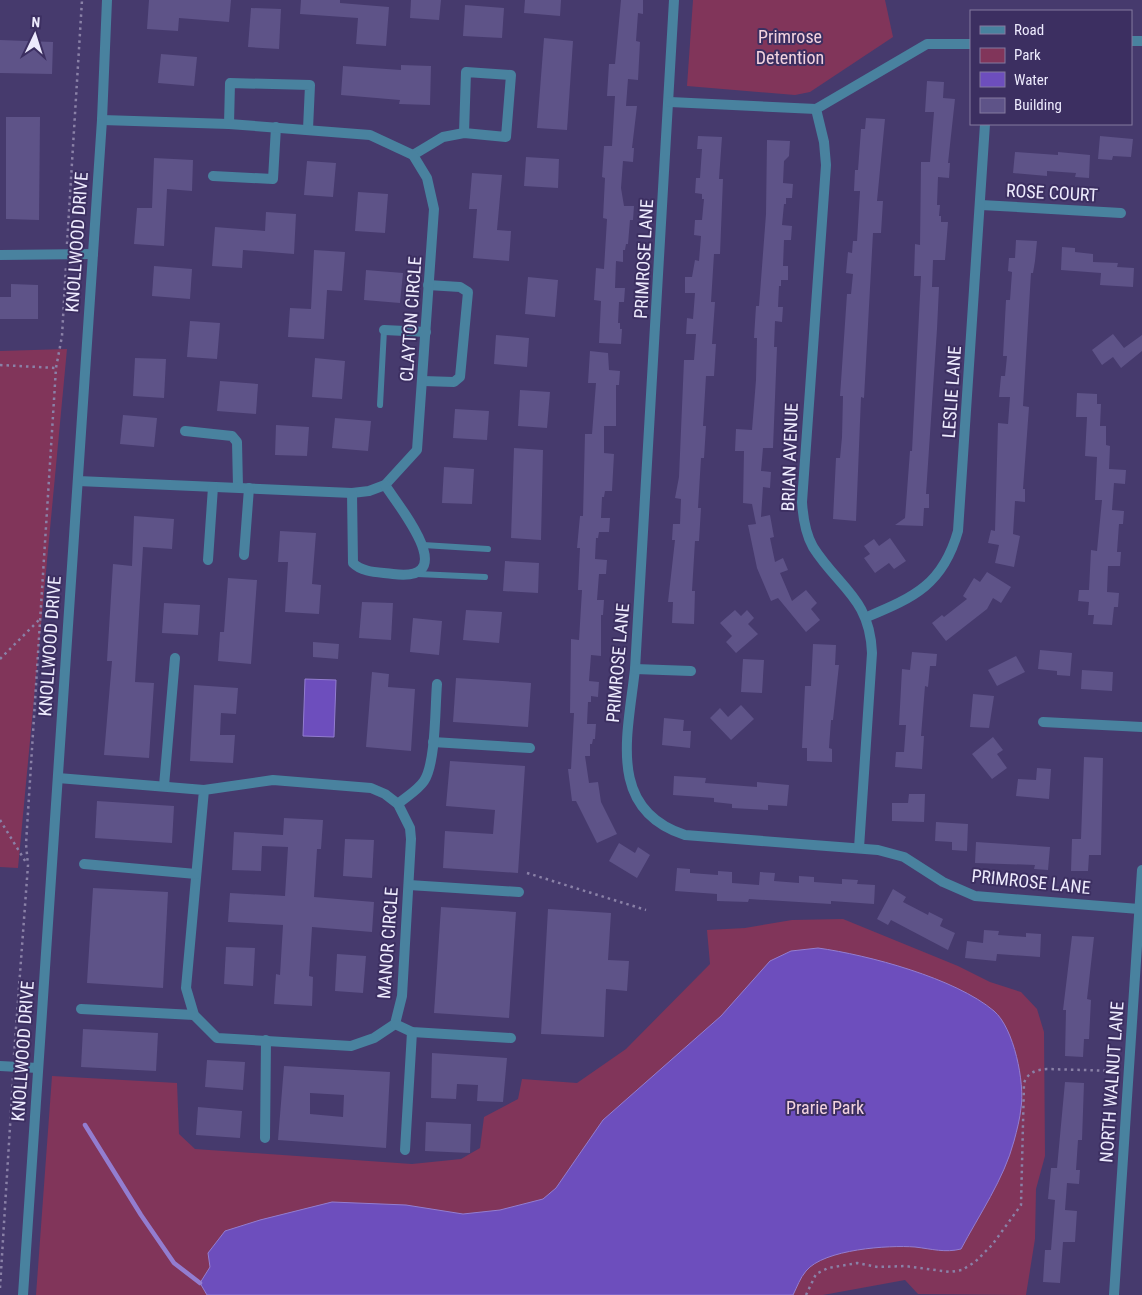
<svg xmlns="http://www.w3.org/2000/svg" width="1142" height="1295" font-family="'Roboto Condensed',sans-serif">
<rect width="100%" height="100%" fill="#463a6d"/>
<g fill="#81355a">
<path d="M693,0h192l8,37 -83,55 -15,3 -108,-9z"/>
<path d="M67,349l-49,519 -18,-1v-516z"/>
<path d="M843,919l115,47 32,16 31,10 16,17 7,23 1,124 -9,33 -1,50 -9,56 -108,-1 -13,-14 -82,15h-787l16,-219 125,7 2,51 16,15 217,15 49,-5 19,-11 4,-31 34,-18 4,-20 55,4 49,-34 84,-85 -3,-34 38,-2 47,-8z"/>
</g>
<g fill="#6d4ebd" stroke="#937dd0">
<path d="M305,679l31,1 -2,57 -31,-1z"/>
<path d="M818,948c50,7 137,30 176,63 20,17 31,72 27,97 -1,10 -4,22 -7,33 -10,38 -35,74 -53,108 -16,4 -29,0 -46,-2 -26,-2 -91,2 -109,24 -6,7 -9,16 -13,24h-586l-7,-12 10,-16 -2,-14 17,-22 35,-11 72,-18 74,3 57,9 37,-4 43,-11 13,-11 47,-68 118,-104 49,-55 21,-10z"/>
</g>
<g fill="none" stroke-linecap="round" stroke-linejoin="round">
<path stroke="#937dd0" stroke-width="4.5" d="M85,1125l56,90 33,48 26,20"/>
</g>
<g fill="#5e5388" fill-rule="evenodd">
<path d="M149,0h82l-2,22 -50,-4 -1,13 -31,-2z"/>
<path d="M301,0h39v3l49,4 -3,39 -30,-2 2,-26 -58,-4z"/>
<path d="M411,0h30l-2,20 -29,-2z"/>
<path d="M525,0h36l-1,16 -36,-3z"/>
<path d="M621,0h22v14l-5,-1 -2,28 4,1 -2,38 -10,-1 -2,27h11l-5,42h2l-1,14 -10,-1 -2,27 3,18h10l-1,14h-3l-2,24h-2l-1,6h-2v12l-7,-1 -1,27h10l-1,14h-5l-1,21h2v6h2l-1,15 -22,-1 2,-42 -7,-1 2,-32 8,1 3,-50 -4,-1 2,-40 -3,-1 2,-31h8l3,-50h-8l2,-32h6z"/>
<path d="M465,5l39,3 -2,30 -39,-2z"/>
<path d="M251,8l30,1 -2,40 -31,-2z"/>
<path d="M544,38l29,3 -6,89 -30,-2z"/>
<path d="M0,40l53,2 -1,32 -52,-1z"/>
<path d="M161,54l36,3 -3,29 -36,-3z"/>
<path d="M401,65l30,1 -1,39 -31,-1 1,-4 -59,-5 2,-29 58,4z"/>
<path d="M927,81l17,1 -1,16 12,1 -7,64h2l-1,15 -11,-1 -1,28h3l-1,11h2v6h7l-3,38h-12l-1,27h7l-2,42 -11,165h3v14h-5l-1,18 -28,-1 10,-7 5,-67h2l9,-175h-7l1,-32 5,1 1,-83h9l4,-50h-9z"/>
<path d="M6,117h34l-1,103 -33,-1z"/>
<path d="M866,118l19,1 -8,82h6l-2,32h-8l-9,165 -3,-1 -5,124 -23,-2 3,-61h4l2,-21 1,-41h-3l7,-102h4l2,-20 -7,-1 2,-21 4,1 1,-12h4l3,-50h-6l1,-21h3l3,-41h4z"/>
<path d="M698,136l24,1 -3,42h4l-3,75h-6l-3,48h4l-3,42h4l-2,32h-8l-3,50h3l-2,32h-3l-3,50h3l-2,33h-4l-3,50h3l-1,33 -22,-1 1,-21h-5l7,-62h-3l1,-16h7l1,-25 -6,-1 4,-21 5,-117h10l2,-26h-10l1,-16 6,1 2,-26h-10v-16h7l3,-17 4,1 2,-25 -7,-1 1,-15h7l2,-21h-2v-5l-7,-1 1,-15h4l2,-29h-5z"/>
<path d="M1100,136l33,3 -2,18 -18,-1 -1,4 -14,-1z"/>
<path d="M767,140l23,1 -1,15 -5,5 -1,22 10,1 -1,14h-6v6h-2l-2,21 10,1 -1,14h-7l-1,26h5v14h-7v6h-2l-1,21h5l-1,15 -7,-1 -1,26h3l-4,101h-10l-2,23 10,1 -1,16 -7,-1 -2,30 9,-2 4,22 -4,1 5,24 8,-4 5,12 -8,3 12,28 14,-11 11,13 -6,6 9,11 -14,12 -28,-34 -7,3 -14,-33 -9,-43 8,-1 -4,-20 -9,-1 1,-52h-9l1,-22 16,1 4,-50 1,-42h-3l2,-32h3l7,-92z"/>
<path d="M1015,152l43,3v-3l32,3 -1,23 -14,-1 1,-4 -29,-2v5l-34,-3z"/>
<path d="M526,157l33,2 -1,29 -34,-2z"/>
<path d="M154,158l39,2 -1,31 -25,-2 -3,57 -30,-2 3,-36h15z"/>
<path d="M307,161l29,2 -3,34 -29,-2z"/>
<path d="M472,173l30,2 -5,55 14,1 -2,30 -36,-3 4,-49h-8z"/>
<path d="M358,192l30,2 -3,39 -30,-2z"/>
<path d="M266,212l30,2 -2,40 -51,-4 -1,18 -30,-2 3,-39 50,4z"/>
<path d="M1016,240l21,1 -2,20 -2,12h-2l-8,133 6,1 -6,82h2v13l-10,-1 -2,33 7,2 -6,31 -19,-4 4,-18 -11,-2 3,-13 4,1 3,-108 10,1 2,-27h-11l2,-21h4l2,-20h-4l3,-56h4l2,-28 -4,-1 1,-13h6z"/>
<path d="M1062,247l13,1v4l18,2v8l25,1 -1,4 17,1 -1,19 -33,-2 1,-12 -40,-3z"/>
<path d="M314,250l31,2 -3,39 -15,-1 -3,49 -36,-2 2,-29 21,1z"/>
<path d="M154,266l38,3 -2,30 -38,-3z"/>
<path d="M366,270l37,3 -3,30 -36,-3z"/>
<path d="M528,277l30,3 -3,37 -30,-3z"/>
<path d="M11,284l27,1v34h-38v-22h11z"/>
<path d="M190,321l30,2 -3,36 -30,-2z"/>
<path d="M1113,334l11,14 18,-13v16l-21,17 -8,-11 -11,8 -10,-15z"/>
<path d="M496,335l33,3 -2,29 -33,-3z"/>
<path d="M590,351l18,2 1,17 11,1 -1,14h-3v41h-12v27l10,1 -2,37h-7l-1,6h-2l-1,21h9l-1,14h-10l-1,6h-2l-1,21 12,1 -1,14h-7l-2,26h7l-1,15h-2v41l-10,-1 -2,26 10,1 -1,15 -7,-1v6h-3l-1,22h9l-1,15h-2l-1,5h-2v12h-5l4,27 9,-1 3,20 16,32 -20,9 -21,-42h-4l-4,-32h3l3,-56h-4l1,-74 8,1 3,-50h-4l2,-42h-3l3,-32h3l2,-82h7l4,-51h-8z"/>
<path d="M135,358l31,1 -2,39 -31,-2z"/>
<path d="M315,358l30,3 -3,38 -30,-2z"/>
<path d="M220,381l38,3 -2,30 -39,-3z"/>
<path d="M520,390l30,2 -3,36 -29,-2z"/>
<path d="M1077,393l20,1v10h4l-1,22h6v19l4,1 -1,23 17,1 -1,14 -11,-1 -2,27 12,1 -1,13h-4l-2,28h4l-1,14h-12l-1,26 12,1 -1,14h-4l-2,18 -19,-1 1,-9h-6l1,-13 -11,-1 1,-11h10l2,-40 6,1 5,-51h-7l2,-43 -12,-1 2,-39h-11z"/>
<path d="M455,409l34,2 -2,29 -34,-2z"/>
<path d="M123,415l34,3 -3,29 -34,-3z"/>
<path d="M335,418l36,3 -3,30 -36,-3z"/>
<path d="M276,425l33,2 -2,29 -32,-1z"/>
<path d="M514,448l29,2 -2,90 -30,-2z"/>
<path d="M444,467l30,2 -2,35 -30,-1z"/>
<path d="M134,516l40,3 -2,30 -29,-2 -8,135 19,1 -5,75 -45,-3 8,-94h-5l6,-97 19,2z"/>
<path d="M280,531l36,2 -4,51 9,1 -2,29 -34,-2 3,-50h-10z"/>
<path d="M890,538l16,23 -12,8 -5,-6 -14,10 -11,-15 6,-4 -6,-8 10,-7 5,7z"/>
<path d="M505,561l34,2 -1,30 -35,-2z"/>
<path d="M987,572l24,15 -10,16 -8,-5 -6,11 -41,32 -14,-18 10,-8 2,2 23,-18 -4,-3 11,-18 6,4z"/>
<path d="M228,578l29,2 -6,84 -33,-3 2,-29h4z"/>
<path d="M362,602l31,1 -2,37 -32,-2z"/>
<path d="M164,603l36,2 -2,30 -36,-2z"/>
<path d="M466,610l36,2 -3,31 -36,-3z"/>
<path d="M735,610l6,6 6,-6 7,8 -6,6 10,10 -22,19 -10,-11 6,-6 -12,-13z"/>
<path d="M413,618l29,3 -3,34 -29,-3z"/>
<path d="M313,642l26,2 -1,15 -25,-2z"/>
<path d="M813,644l23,1 -1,20h4l-6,55h-2l-2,28 3,1v13l-25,-1v-13h-5l3,-62h6z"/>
<path d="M1040,650l32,3 -2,23 -13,-1v-4l-19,-2z"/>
<path d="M912,652l25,2 -1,12h-6l-2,21 -3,-1 -4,50h3l-2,33 -27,-2 1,-15h8l2,-27h-7l3,-56 8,1z"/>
<path d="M1016,656l9,16 -28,14 -9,-16z"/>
<path d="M743,659l21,1 -2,33 -21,-1z"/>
<path d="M1082,670l31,2 -1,19 -31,-2z"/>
<path d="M372,672l17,2 -1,13 27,2 -4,62 -45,-4z"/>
<path d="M456,678l75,5 -3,44 -75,-5z"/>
<path d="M194,685l44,3 -2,26 -15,-1 -1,22h15l-2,28 -43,-2z"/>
<path d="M973,694l21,2 -5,32 -19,-1z"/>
<path d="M741,705l13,14 -23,21 -21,-22 10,-10 8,9z"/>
<path d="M664,718l20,2 -1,11h8l-1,17 -28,-3z"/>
<path d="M993,737l10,13 -6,4 10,14 -15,11 -20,-25z"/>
<path d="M1084,757l19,1 -2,97h-12l-1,16h-17l1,-32h9z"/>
<path d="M450,761l75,5 -7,107 -75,-5 2,-37 48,3 2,-24 -49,-4z"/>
<path d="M1037,768l14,1 -2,30 -33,-3 2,-17 18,1z"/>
<path d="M674,776l32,2 -1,5 52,4v-5l32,3 -2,21 -19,-1v5l-36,-2v-4l-18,-2v-4l-41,-3z"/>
<path d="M909,794h16l-1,28 -32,-1v-18h16z"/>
<path d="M97,801l77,5 -2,37 -77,-5z"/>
<path d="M284,818l39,2 -2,29h-4l-3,48 60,5 -2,30 -60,-5 -3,49 4,1 -1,29 -38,-2 2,-30 4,1 3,-50 -55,-3 2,-29 55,3 3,-49 -26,-1 -1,25 -29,-1 2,-38 49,3z"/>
<path d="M936,822l32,2 -1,27 -15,-1v-8l-17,-1z"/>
<path d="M345,839l29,1 -2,38 -29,-2z"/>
<path d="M976,842l74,5 -2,23 -14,-1 1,-4 -60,-2z"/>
<path d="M619,843l16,10 3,-6 12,8 -13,23 -28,-17z"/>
<path d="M677,868l13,1v4l28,2v-4l14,1v11l27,2 1,-13 15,1 -1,8 25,2v-7l15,1v5l28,2v-5l16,1 -1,4 18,1 -1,19 -43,-3v3l-82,-5 -1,3 -31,-1v-7l-42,-3z"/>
<path d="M93,888l75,4 -5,96 -76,-5z"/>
<path d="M893,889l13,8 -3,5 25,13 1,-3 14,7 -3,7 15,7 -7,17 -57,-30 -3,5 -11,-6z"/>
<path d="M441,907l75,5 -7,106 -75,-5z"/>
<path d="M548,909l63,4 -3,47 21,1 -2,30 -21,-2 -2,48 -63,-3z"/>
<path d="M984,930l15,1 -1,4 28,2v-4l15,1 -1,23 -43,-3 -1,7 -31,-3 2,-17 16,2z"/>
<path d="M1072,936l22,1 -7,62 4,1 -2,39h-5l-1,18 -18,-1 1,-46h-3z"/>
<path d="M226,947l29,1 -2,38 -29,-2z"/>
<path d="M337,954l29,2 -3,37 -28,-2z"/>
<path d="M83,1029l75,4 -2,38 -75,-4z"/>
<path d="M432,1053l75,5 -4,44 -26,-1 1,-16 -21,-1 -1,15 -25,-1z"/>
<path d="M207,1060l38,2 -2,28 -38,-3z"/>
<path d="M284,1066l106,6 -4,76 -108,-8zM310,1093l34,2 -1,22 -33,-3z"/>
<path d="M1065,1082l19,1 -2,57h-4l-2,30h4l-1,14 -12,-1 -2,27 12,1 -2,31h-12l-3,41 -17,-1 2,-32h6l4,-50 -7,-1 3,-31h6z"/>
<path d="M198,1107l44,4 -2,27 -44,-3z"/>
<path d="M426,1122l45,2 -1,29 -45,-2z"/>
</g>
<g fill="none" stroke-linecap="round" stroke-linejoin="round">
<g stroke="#8a81a7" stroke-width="2.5" stroke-dasharray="2.5 4" stroke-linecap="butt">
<path d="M67,244l15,-244"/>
<path d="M0,365l56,3"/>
<path d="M0,659l39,-39"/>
<path d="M0,820l27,44"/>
<path d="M527,873l119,37"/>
<path d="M14,1055l14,-190 -2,-21 30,-476 6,-32 4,-71"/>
<path d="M0,1288l13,-210"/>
<path d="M806,1295l10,-21 12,-6 18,-3 11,-2 21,4 27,-1 45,6 12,-2 13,-8 17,-17 29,-40 3,-122c4,-11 12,-13 23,-14l71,2"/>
</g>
<g stroke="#49829f" stroke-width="6">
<path d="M380,405l4,-75"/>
<path d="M423,545l65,4"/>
<path d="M417,574l68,3"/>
</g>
<g stroke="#49829f" stroke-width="10">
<path d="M674,0l-39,669c-7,65 -29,140 50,166l193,15 26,7 39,25 32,14 164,13"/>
<path d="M1131,41h11"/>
<path d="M670,102l146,7 111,-65h44"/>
<path d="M816,109l8,33 2,23 -24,337c1,16 3,31 11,45 26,41 57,51 59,106l-13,195"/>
<path d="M229,124l1,-41 80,2 -2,44"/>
<path d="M413,155l30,-18 21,-4 42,4 5,-62 -45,-3 -2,61"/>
<path d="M213,176l60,3 3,-52"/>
<path d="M981,205l140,8"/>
<path d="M0,255l93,-1"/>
<path d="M384,330l42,2"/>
<path d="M423,381l31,1 6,-5 8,-85 -8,-5 -32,-2"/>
<path d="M185,431l47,5 5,6 1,45"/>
<path d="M78,481l274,12 17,-2 16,-6 32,-35 17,-241 -7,-31 -14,-23 -43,-20 -141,-11 -127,-4"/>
<path d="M352,493l1,70c10,10 26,9 40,11 69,9 7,-66 -8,-89"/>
<path d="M244,555l5,-67"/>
<path d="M208,560l5,-73"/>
<path d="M867,617c48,-20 76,-33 91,-86l27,-407"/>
<path d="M635,669l56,2"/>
<path d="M1043,722l99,5"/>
<path d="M433,742l97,6"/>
<path d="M58,778l146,12 69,-10 98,8 14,6 13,10 12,24 1,11 -9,157 -7,28 -21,14 -23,8 -134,-8 -23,-23 -8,-27 18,-198"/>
<path d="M164,786l11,-128"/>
<path d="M398,804c8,-7 20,-14 26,-23 12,-18 11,-74 13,-97"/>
<path d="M84,864l112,10"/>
<path d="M409,885l110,7"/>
<path d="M81,1009l113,6"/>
<path d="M395,1024l17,8 99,6"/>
<path d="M0,1066l38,2"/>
<path d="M265,1138l1,-98"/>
<path d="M405,1150l7,-118"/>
</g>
<g stroke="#49829f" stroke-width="10">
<path d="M23,1295l79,-1175 5,-120"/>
<path d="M1114,1295l28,-425"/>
</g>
</g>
<g text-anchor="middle" stroke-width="4" stroke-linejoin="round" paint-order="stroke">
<g font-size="18" fill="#f3d3df" stroke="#3c2f61">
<text x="790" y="43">Primrose<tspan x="790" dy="21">Detention</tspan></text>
<text x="825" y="1114">Prarie Park</text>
</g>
<g font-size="18" fill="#edeafd" stroke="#3c2f61">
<text transform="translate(1052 193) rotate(3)" y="6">ROSE COURT</text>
<text transform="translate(77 242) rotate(-86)" y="6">KNOLLWOOD DRIVE</text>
<text transform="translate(644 259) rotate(-87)" y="6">PRIMROSE LANE</text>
<text transform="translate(411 319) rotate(-86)" y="6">CLAYTON CIRCLE</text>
<text transform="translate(952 392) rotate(-86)" y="6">LESLIE LANE</text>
<text transform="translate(790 457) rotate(-88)" y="6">BRIAN AVENUE</text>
<text transform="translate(50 646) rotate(-86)" y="6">KNOLLWOOD DRIVE</text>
<text transform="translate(618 663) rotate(-85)" y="6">PRIMROSE LANE</text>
<text transform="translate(1031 882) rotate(6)" y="6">PRIMROSE LANE</text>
<text transform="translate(388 943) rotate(-86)" y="6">MANOR CIRCLE</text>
<text transform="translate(23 1051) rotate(-86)" y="6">KNOLLWOOD DRIVE</text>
<text transform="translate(1112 1082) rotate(-86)" y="6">NORTH WALNUT LANE</text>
</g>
</g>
<rect x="970" y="10" width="162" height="115" fill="#3c2f61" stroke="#837a9f"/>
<rect x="980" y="26" width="25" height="8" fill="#49829f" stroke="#837a9f"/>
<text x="1014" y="35" font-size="15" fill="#edeafd">Road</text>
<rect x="980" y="48" width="25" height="15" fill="#81355a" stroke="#837a9f"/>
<text x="1014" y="60" font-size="15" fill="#edeafd">Park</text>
<rect x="980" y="72" width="25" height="15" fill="#6d4ebd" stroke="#837a9f"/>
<text x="1014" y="85" font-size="15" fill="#edeafd">Water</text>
<rect x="980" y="98" width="25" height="15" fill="#5e5388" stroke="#837a9f"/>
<text x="1014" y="110" font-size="15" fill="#edeafd">Building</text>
<g transform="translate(35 35) rotate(4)" stroke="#3c2f61" stroke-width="4" paint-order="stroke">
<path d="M0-4L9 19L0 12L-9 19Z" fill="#edeafd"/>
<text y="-8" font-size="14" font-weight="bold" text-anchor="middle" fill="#edeafd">N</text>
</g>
</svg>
